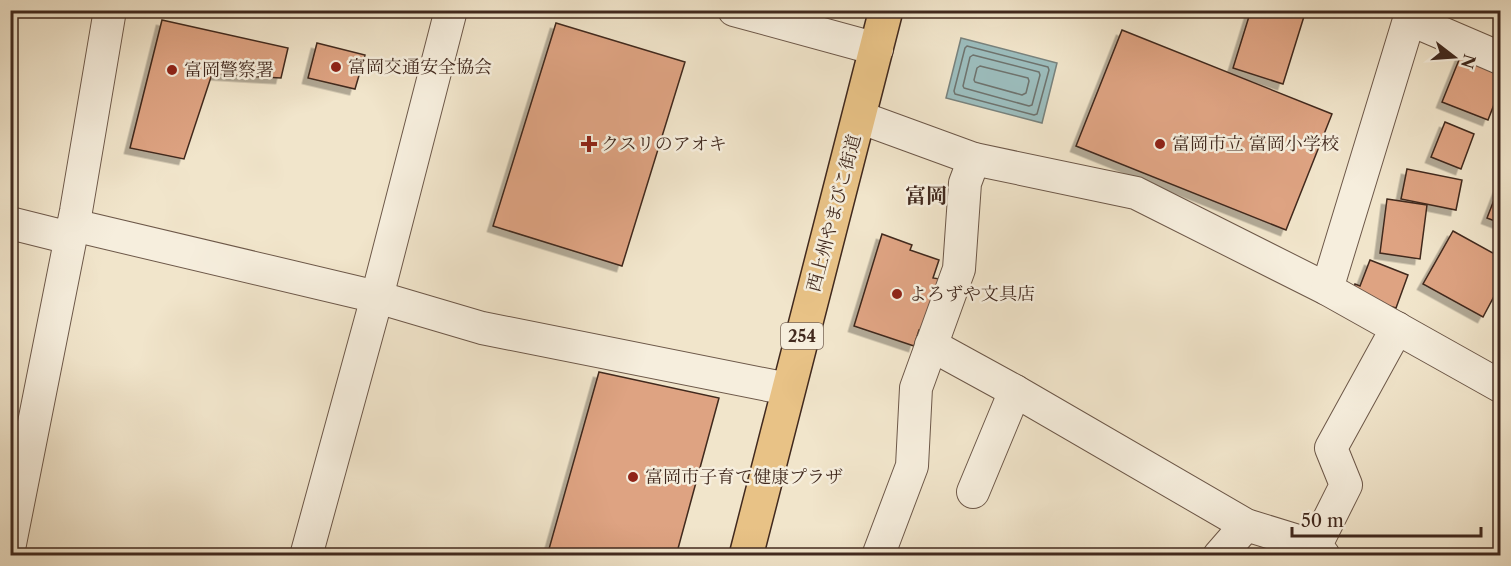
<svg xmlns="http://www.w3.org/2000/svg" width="1511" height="566" font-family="'Libre Caslon Text','Noto Serif JP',serif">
<defs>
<filter id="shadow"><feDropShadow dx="-5.5" dy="5.5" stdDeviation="0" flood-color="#0004"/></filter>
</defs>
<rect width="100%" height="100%" fill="#f1e5cb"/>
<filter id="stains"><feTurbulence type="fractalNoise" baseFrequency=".00333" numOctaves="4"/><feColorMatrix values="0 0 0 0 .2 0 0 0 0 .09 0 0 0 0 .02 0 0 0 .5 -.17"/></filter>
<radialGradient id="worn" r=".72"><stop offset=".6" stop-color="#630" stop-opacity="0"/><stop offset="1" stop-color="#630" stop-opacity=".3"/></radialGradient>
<path fill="#9cbdbd" stroke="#78827d" stroke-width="1.5" d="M961,38l96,25 -15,60 -96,-25z"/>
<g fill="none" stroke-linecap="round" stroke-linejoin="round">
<g stroke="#6e736e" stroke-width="1.5">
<path d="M967,46l81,21 1,3 -12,44 -3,1 -79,-21 -1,-3 11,-43z"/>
<path d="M973,55l66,17 1,3 -8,30 -3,1 -65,-18 -1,-2 7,-29z"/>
<path d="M980,66l48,12 1,3 -3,12 -4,2 -47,-13 -1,-2 3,-12z"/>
</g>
</g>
<g fill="#dea382" stroke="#41291e" stroke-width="1.5" filter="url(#shadow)">
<path d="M1251,10h55l-23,74 -50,-16z"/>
<path d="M162,20l126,28 -7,30 -69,-4 -28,85 -54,-11z"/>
<path d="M556,23l129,39 -63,204 -129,-40z"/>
<path d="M1122,30l210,84 -46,116 -210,-84z"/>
<path d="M317,43l48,12 -10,34 -47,-11z"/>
<path d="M1465,45l35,14v30l-12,31 -46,-18z"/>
<path d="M1445,122l29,12 -13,35 -30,-12z"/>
<path d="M1407,169l55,11 -6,30 -55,-11z"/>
<path d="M1499,187h1v36l-13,-5z"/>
<path d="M1387,199l40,6 -7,54 -40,-6z"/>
<path d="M1453,231l47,26v28l-17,32 -60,-33z"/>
<path d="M882,234l30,11 -2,5 29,10 -6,18 7,1 -13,50 -8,1 -5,16 -60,-20z"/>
<path d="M1370,260l38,15 -12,33 -44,-13 3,-11 5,2z"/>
<path d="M599,372l120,26 -43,158h-129z"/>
</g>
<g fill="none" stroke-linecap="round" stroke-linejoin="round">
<g stroke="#6d5849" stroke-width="34">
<g id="minor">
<path d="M734,10l143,39"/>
<path d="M1409,19l91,39"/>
<path d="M859,117l115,42 162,34 191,96 173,97"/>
<path d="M10,223l60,15"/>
<path d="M73,225l304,72 105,31 306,61"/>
<path d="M1327,289l85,-279"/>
<path d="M931,345l84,46 231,134 52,16 18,4"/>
<path d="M973,492l42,-101"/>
<path d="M10,544l66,-333 34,-201"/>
<path d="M306,556l71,-259 74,-287"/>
<path d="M878,556l34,-90 4,-78 43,-119 6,-86 9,-24"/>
<path d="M1219,556l27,-31"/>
<path d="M1324,556l-8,-11 30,-60 -15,-37 66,-120"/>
</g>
</g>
<g stroke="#41291e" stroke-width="36">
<path id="highway" d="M746,556l140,-546"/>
</g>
<use href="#minor" stroke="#f6eedd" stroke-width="32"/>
<use href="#highway" stroke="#e8c286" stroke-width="33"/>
</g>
<g fill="#8f2418" stroke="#f6eedd" stroke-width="2">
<circle cx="336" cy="67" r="6"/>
<circle cx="172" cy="70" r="6"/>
<path d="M586 135h6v6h6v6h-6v6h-6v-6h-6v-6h6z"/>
<circle cx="1160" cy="144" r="6"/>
<circle cx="897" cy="294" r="6"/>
<circle cx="633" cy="477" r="6"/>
</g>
<g text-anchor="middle" stroke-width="5" stroke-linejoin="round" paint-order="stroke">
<rect fill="#f6eedd" stroke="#776457" stroke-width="1.5" x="781" y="323" width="42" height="26" rx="4.5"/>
<g font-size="16" font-weight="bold" fill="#41291e">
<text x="802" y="342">254</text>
</g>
<g font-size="18" fill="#41291e" stroke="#f6eedd" text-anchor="start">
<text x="348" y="73">富岡交通安全協会</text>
<text x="184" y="76">富岡警察署</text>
<text x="601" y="150">クスリのアオキ</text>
<text x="1172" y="150">富岡市立 富岡小学校</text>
<text x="909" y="300">よろずや文具店</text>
<text x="645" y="483">富岡市子育て健康プラザ</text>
</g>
<g font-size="18" fill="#41291e" stroke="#f6eedd">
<text transform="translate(834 213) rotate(-75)" y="6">西上州やまびこ街道</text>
</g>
<g font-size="21" font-weight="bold" fill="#41291e" stroke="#f6eedd">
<text x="926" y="203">富岡</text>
</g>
</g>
<rect width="1511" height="566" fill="none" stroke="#f1e5cb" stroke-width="36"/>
<rect x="12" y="12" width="1487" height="542" fill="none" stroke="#41291e" stroke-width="3"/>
<rect x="18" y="18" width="1475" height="530" fill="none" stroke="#41291e" stroke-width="1.5"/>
<g transform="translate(1454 57) rotate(107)" stroke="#f6eedd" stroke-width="4.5" paint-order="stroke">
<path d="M0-4.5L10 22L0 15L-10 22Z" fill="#41291e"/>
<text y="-9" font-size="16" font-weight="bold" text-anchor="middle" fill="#41291e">N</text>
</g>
<path d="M1292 527v9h189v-9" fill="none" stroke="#41291e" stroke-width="3"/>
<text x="1301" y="527" font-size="18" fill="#41291e" stroke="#f6eedd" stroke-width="4.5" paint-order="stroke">50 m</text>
<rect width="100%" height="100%" filter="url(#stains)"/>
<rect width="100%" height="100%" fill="url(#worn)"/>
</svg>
